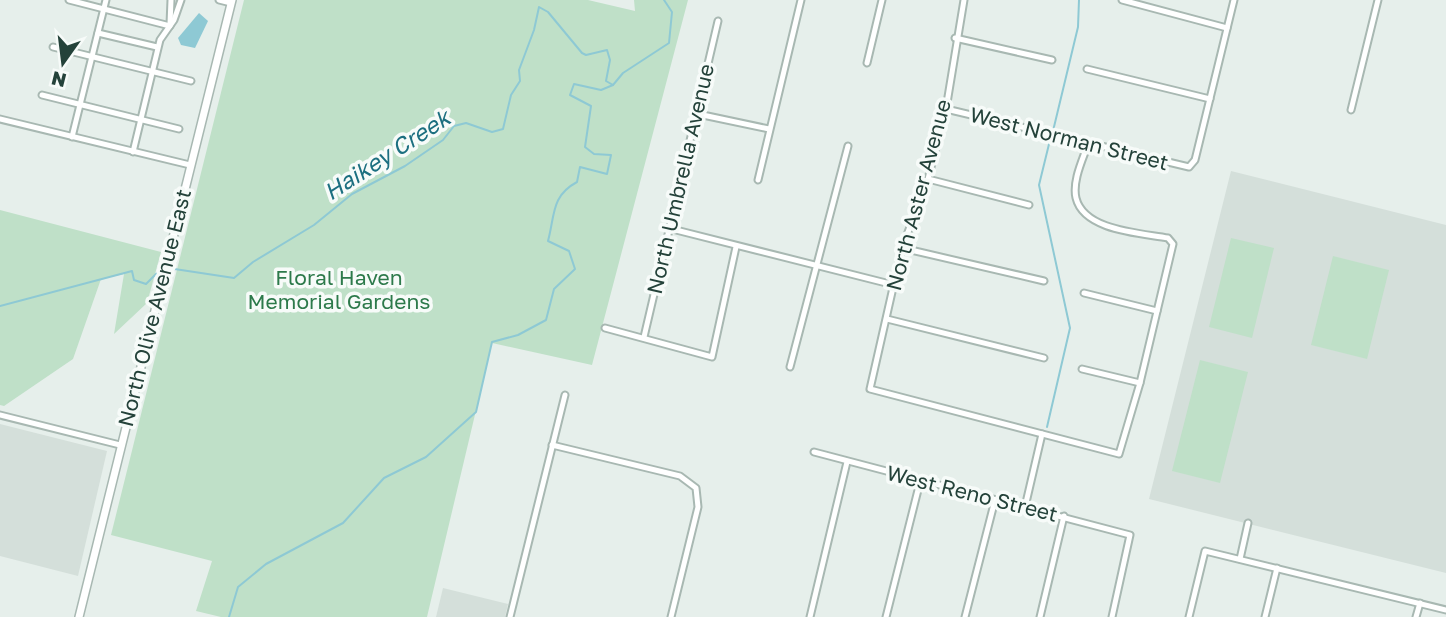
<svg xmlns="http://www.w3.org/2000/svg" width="1446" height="617" font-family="'Golos Text',sans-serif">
<rect width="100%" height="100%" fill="#e6efeb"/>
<g fill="#d4dfda">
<path d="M1231,171l215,54v348l-297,-74z"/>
<path d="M0,424l107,27 -29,125 -78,-20z"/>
<path d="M443,588l65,16 -3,13h-69z"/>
</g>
<g fill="#bfe0c8">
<path d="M244,0h344l47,11 -1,-11h54l-96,365 -100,-22 -65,274h-206l-25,-6 16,-50 -101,-26z"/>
<path d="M0,210l161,42 -14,51 -33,31 10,-60 -23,5 -28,80 -69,47 -4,-1z"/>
<path d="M1231,238l43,10 -22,90 -43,-11z"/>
<path d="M1333,256l56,14 -22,89 -56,-14z"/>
<path d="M1200,360l48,12 -28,111 -48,-12z"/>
</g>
<path fill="#8ec9d4" d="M199,13l9,8 -13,27 -14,-3 -3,-7z"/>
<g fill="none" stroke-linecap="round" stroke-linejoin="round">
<g stroke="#8ec9d4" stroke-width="2">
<path d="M1053,131l25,-104 1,-27"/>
<path d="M168,268l66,10 19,-16 61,-37 38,-31 53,-28 38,-26 11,-14 12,-3 26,9 11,-3 8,-34 9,-14 -1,-11 15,-40 5,-23 9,5 34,41 4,2 21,-5 3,10 -4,21 7,4 10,-12 46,-30 3,-31 -8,-12"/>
<path d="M0,306l132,-35 2,9 12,4 17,-17"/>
<path d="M1047,427l23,-99 -31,-143 11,-45"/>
<path d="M229,617l9,-30 28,-23 77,-41 41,-45 42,-21 50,-45 16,-70 26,-7 28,-15 8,-31 21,-20 -6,-18 -21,-10c7,-26 3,-45 29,-59l3,-15 27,7 4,-19 -17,-1 -9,-7 6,-41 -21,-11 4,-11 27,6 12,-5"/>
</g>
<g stroke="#a8b8b2" stroke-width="9">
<g id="minor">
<path d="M69,0l101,26"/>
<path d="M219,0l12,3"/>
<path d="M964,0l-18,109 -18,70 -26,69 -32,141 249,65 21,-71 33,-139 -5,-6c-27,-5 -84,-7 -92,-40 -4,-17 7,-39 12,-54"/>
<path d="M1122,0l105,28"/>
<path d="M170,24l1,-24"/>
<path d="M98,33l59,14"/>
<path d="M955,38l97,22"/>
<path d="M53,47l138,34"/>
<path d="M867,63l15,-63"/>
<path d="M1087,69l123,30"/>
<path d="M42,95l137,34"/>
<path d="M946,109l243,58 6,-7 39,-160"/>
<path d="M1351,110l27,-110"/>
<path d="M698,114l71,15"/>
<path d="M0,119l190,46"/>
<path d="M72,137l34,-137"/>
<path d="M133,152l27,-112 14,-20 7,-20"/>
<path d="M928,179l101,26"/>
<path d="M758,180l43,-180"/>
<path d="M668,228l226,57"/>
<path d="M902,248l142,33"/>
<path d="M1084,293l73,18"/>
<path d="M887,319l157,39"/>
<path d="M605,328l107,29 24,-110"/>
<path d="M644,337l74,-316"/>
<path d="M790,367l58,-221"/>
<path d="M1082,369l58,14"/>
<path d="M0,415l120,30"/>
<path d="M552,445l128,31 16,12 2,19 -27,110"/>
<path d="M814,452l316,83 -18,82"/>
<path d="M1025,507l17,-73"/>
<path d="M1240,559l8,-36"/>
<path d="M510,617l55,-222"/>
<path d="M810,617l37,-155"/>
<path d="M886,617l34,-135"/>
<path d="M965,617l30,-117"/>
<path d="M1040,617l24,-101"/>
<path d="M1189,617l16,-66 241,59"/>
<path d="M1265,617l12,-49"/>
<path d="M1416,617l4,-14"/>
</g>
</g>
<g stroke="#a8b8b2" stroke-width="10">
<path id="tertiary" d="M79,617l153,-617"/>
</g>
<use href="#minor" stroke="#fff" stroke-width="5"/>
<use href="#tertiary" stroke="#fff" stroke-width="7"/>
</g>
<g text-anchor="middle" stroke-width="7" stroke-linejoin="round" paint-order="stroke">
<g font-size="21" fill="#24423a" stroke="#f7fbf9">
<text transform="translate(1069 139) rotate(14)" y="7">West Norman Street</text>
<text transform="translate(681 179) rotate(-77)" y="7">North Umbrella Avenue</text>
<text transform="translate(919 195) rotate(-75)" y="7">North Aster Avenue</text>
<text transform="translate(155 308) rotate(-76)" y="7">North Olive Avenue East</text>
<text transform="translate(972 494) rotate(14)" y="7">West Reno Street</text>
</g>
<g font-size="21" fill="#2d7a4b" stroke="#f7fbf9">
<text x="339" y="285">Floral Haven<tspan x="339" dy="24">Memorial Gardens</tspan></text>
</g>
<g font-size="23" font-style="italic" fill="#1c6f80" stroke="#f7fbf9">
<text transform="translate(387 155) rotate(-33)" y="8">Haikey Creek</text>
</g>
</g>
<g transform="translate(63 63) rotate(194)" stroke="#f7fbf9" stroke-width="5" paint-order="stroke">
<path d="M0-5L12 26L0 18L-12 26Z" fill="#24423a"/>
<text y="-10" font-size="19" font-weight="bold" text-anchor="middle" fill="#24423a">N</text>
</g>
</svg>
